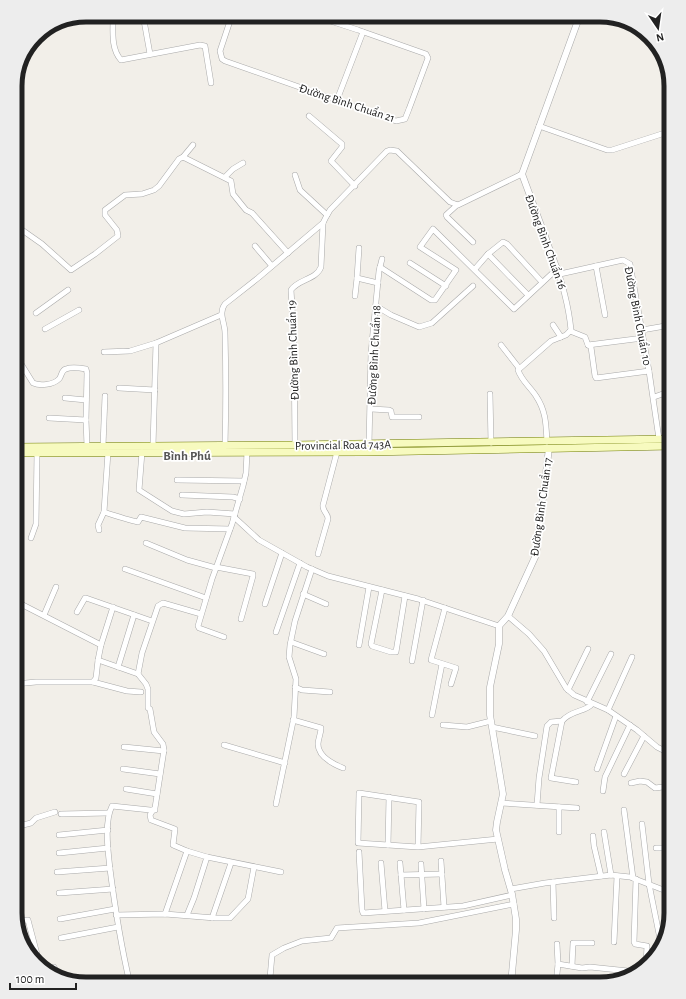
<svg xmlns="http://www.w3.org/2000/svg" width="686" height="999" font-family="'Alegreya Sans',sans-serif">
<rect width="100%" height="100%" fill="#f2efe9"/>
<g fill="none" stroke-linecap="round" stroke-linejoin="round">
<g stroke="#a9a9a9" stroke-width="6">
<g id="minor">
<path d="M143,15l7,39"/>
<path d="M232,15l-12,36 2,8 3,2 171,60 9,-2 4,-10 19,-51 -2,-4 -68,-24 -46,-15"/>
<path d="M113,18l17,-3"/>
<path d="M75,19l34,-4 4,3c0,14 -2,31 8,42l79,-15 5,1 6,37"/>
<path d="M337,100l26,-68"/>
<path d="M309,116l33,28v3l-11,14 24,25"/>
<path d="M539,126l68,24h5l59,-19"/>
<path d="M183,157l10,-12"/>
<path d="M295,175l5,15 27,25"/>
<path d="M225,177l8,-8 10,-6"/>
<path d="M457,205l-11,10 1,2 26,25"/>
<path d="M15,225l27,19 29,26 24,-16 23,-18 -1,-6 -12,-15v-5l20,-15 17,-1 12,-4 5,-4 20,-27 4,-2 48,24 2,13 13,16 6,3 36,40"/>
<path d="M546,239c12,29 22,59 25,91l-5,5 -15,6 -33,29c3,10 13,18 18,26 10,15 10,28 11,46"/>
<path d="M255,246l17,20"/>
<path d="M488,254l40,41"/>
<path d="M410,263l36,23"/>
<path d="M596,266l9,49"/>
<path d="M380,267l51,33h4l21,-30 -36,-23 13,-18 81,80 44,-41"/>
<path d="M475,269l13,-15 15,-12 4,2 35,38"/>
<path d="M560,274l63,-14 7,4 19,107 10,68"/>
<path d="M357,278l2,-30"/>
<path d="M355,296l2,-18 21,5"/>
<path d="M376,306l15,9 28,12 13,-4 41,-37"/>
<path d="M36,313l32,-23"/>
<path d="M553,325l8,12"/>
<path d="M45,329l34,-19"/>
<path d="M642,330l29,-5"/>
<path d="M570,331l15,6 3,8 3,2 4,29 1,2 53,-7"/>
<path d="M501,345l18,23"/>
<path d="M588,345l55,-7"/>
<path d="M104,352l26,-1 26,-8"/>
<path d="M15,354l18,29c7,3 20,2 26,-4 3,-3 2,-9 7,-10 5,-2 14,-1 20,0l1,4 -1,47 1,26"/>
<path d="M119,388l36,2"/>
<path d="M490,394l1,49"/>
<path d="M654,397l17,-6"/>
<path d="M65,398l21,2"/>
<path d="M371,409l18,1 2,1 1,6h27"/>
<path d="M49,418l37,2"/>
<path d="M295,445l-1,-106 -3,-49c7,-11 25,-10 30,-23l2,-44 3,-6 4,-7 57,-59 3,-1 7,1 53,51 8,3 64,-31"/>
<path d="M103,446l2,-50"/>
<path d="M153,446l3,-103 65,-28"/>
<path d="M225,446c1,-38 1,-75 0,-113 0,-10 -7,-20 0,-29l33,-26 65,-55"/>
<path d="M108,452l-4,60c6,2 29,9 34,10l3,-5 44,11 45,1"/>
<path d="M142,452l-3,38 33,21 12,3 23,-2 28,2"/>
<path d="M367,452l2,-8 2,-91 8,-82 3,-12"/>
<path d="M177,480l67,1"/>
<path d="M182,495l51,2 7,2"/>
<path d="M234,517l25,23 48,27 21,9 90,23 81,27"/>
<path d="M99,530l-1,-5 6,-13"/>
<path d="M31,538l5,-14 1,-71"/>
<path d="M146,543l41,17 29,8"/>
<path d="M318,554l10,-35c0,-6 -6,-8 -5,-14l14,-53"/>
<path d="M216,567l37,7v2l-12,43"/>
<path d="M125,569l81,29"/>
<path d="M382,590l-11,54 1,2 19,6h5l9,-56"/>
<path d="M303,594l23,10"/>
<path d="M15,601l86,44 -3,15 40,14"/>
<path d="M265,604l17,-51"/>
<path d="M445,608l-14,52 25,8 -5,16"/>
<path d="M77,612l8,-14h1l66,23"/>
<path d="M44,615l12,-28"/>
<path d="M508,616l21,18 15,17 22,37 8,7 34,15 29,20 20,17 14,7"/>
<path d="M15,620l7,-16"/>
<path d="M276,632l24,-69"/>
<path d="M224,637l-25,-9 -1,-2 14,-47 20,-55 11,-38 3,-13 1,-21"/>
<path d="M291,642l33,12"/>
<path d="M101,645l12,-38"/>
<path d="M359,645l10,-58"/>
<path d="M412,661l11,-61"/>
<path d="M118,667l16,-52"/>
<path d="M93,682l34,9 14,1"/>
<path d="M15,684l21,-2h57l3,-4 2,-18"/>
<path d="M295,687l7,3 28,2"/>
<path d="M568,690l20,-41"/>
<path d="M587,702l24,-48"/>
<path d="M608,710l24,-53"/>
<path d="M432,715l10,-51"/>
<path d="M293,720l28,8c0,6 -3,11 -3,16 0,13 15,20 25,24"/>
<path d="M443,725l24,2 24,-6"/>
<path d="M492,727l43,9"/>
<path d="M224,745l61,18"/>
<path d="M124,747l40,4"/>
<path d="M123,769l37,5"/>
<path d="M597,769l19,-53"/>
<path d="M624,774l20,-38"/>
<path d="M576,782l-25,-4 11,-57c9,-11 24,-9 30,-17"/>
<path d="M631,783l9,-2 7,1 8,6 8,-1 8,-2"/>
<path d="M126,789l31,5"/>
<path d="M603,791l2,-14 25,-52"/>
<path d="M501,803l76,5"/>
<path d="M276,804l18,-87 2,-38 -7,-22 1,-12 5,-24 17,-52"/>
<path d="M537,805l2,-27 8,-52 4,-4 11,-1"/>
<path d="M153,810l-3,5 1,5 24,9 -2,16 14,6 20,6 -13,41 -7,17"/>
<path d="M624,810l9,68"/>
<path d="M61,814l47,-1"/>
<path d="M642,824l7,60 11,55"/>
<path d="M15,827l16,-4 5,-5 19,-6"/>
<path d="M559,832v-25"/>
<path d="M604,832l7,43"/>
<path d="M59,835l49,-5"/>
<path d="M593,836l1,10 7,30"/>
<path d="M388,845l1,-48"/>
<path d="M418,847l1,-45 -60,-9 -1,50 60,4 80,-8"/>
<path d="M656,848h15"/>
<path d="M359,852l3,58 1,3 100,-7 49,-11"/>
<path d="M59,853l49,-5"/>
<path d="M207,857l74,15"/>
<path d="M441,861l3,46"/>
<path d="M381,863l4,48"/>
<path d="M400,863l4,47"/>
<path d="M421,864l3,45"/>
<path d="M57,872l53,-4"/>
<path d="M401,875l41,-1"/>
<path d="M636,879l-2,63 1,2 12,2 -1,18"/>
<path d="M553,882l1,36"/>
<path d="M511,889l34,-6 66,-8 19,2 31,12 10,2"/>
<path d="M59,893l54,-4"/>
<path d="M165,914l22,-63"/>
<path d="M116,915l49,-1 50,4h15l18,-19 6,-32"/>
<path d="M212,918l19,-55"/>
<path d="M60,919l55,-10"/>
<path d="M17,921l11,-1 10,38"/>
<path d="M61,938l57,-11"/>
<path d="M614,942l3,-66"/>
<path d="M558,964l24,4 8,-1 48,5"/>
<path d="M572,966l1,-23h19"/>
<path d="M54,967l4,9"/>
<path d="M511,982l12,2"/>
<path d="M130,984c-9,-38 -15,-76 -20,-115 -2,-18 -6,-47 2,-63l38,4h5v-2l9,-58 -1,-6 -9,-12 -4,-23 -2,-1v-19l-2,-5 -8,-10 4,-21 16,-47 5,-3 38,11"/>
<path d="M271,984l-1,-6 2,-23 12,-7 18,-7 29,-3 6,-10 82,-5 95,-19"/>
<path d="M556,984l2,-20 -1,-20"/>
</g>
</g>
<g stroke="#a9a9a9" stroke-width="7">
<g id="tertiary">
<path d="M546,239l-24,-65 58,-159"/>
<path d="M511,984l5,-54v-11l-4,-25 -7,-24 -9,-40 1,-8 6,-28 -13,-79v-28l9,-43v-18l9,-10 28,-61 13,-107"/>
</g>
</g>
<g stroke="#707d05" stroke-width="8">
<g id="secondary">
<path d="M15,447l278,-2 378,-6"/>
<path d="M15,453l352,-1 304,-6"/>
</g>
</g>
<use href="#minor" stroke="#fff" stroke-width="5"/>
<use href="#tertiary" stroke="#fff" stroke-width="6"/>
<use href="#secondary" stroke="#f7fabf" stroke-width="7"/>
</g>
<g text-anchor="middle" stroke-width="3.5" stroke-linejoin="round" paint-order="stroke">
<g font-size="12" fill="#222" stroke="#fff">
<text transform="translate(347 103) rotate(18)" y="4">Đường Bình Chuẩn 21</text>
<text transform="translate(546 242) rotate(70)" y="4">Đường Bình Chuẩn 16</text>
<text transform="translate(638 316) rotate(79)" y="4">Đường Bình Chuẩn 10</text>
<text transform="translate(293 350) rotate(-92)" y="4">Đường Bình Chuẩn 19</text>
<text transform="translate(374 355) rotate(-87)" y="4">Đường Bình Chuẩn 18</text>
<text transform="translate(343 445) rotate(-1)" y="4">Provincial Road 743A</text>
<text transform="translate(541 507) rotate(-82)" y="4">Đường Bình Chuẩn 17</text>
</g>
<g font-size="13" font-weight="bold" fill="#555" stroke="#fff">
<text x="187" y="460">Bình Phú</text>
</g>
</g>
<path d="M0 0H686V999H0ZM86 22H600A64 64 0 0 1 664 86V913A64 64 0 0 1 600 977H86A64 64 0 0 1 22 913V86A64 64 0 0 1 86 22Z" fill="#ededed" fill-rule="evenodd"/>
<path fill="none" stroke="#222" stroke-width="5" d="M86 22H600A64 64 0 0 1 664 86V913A64 64 0 0 1 600 977H86A64 64 0 0 1 22 913V86A64 64 0 0 1 86 22Z"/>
<g transform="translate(658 28) rotate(167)" stroke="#ffffff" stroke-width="3" paint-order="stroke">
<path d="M0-3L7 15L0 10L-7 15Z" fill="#222222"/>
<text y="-6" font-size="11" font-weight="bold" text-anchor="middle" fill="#222222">N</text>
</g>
<path d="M10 983v6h66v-6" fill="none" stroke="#222222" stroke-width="2"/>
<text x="16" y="983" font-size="12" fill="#222222" stroke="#ffffff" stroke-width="3" paint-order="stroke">100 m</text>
</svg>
